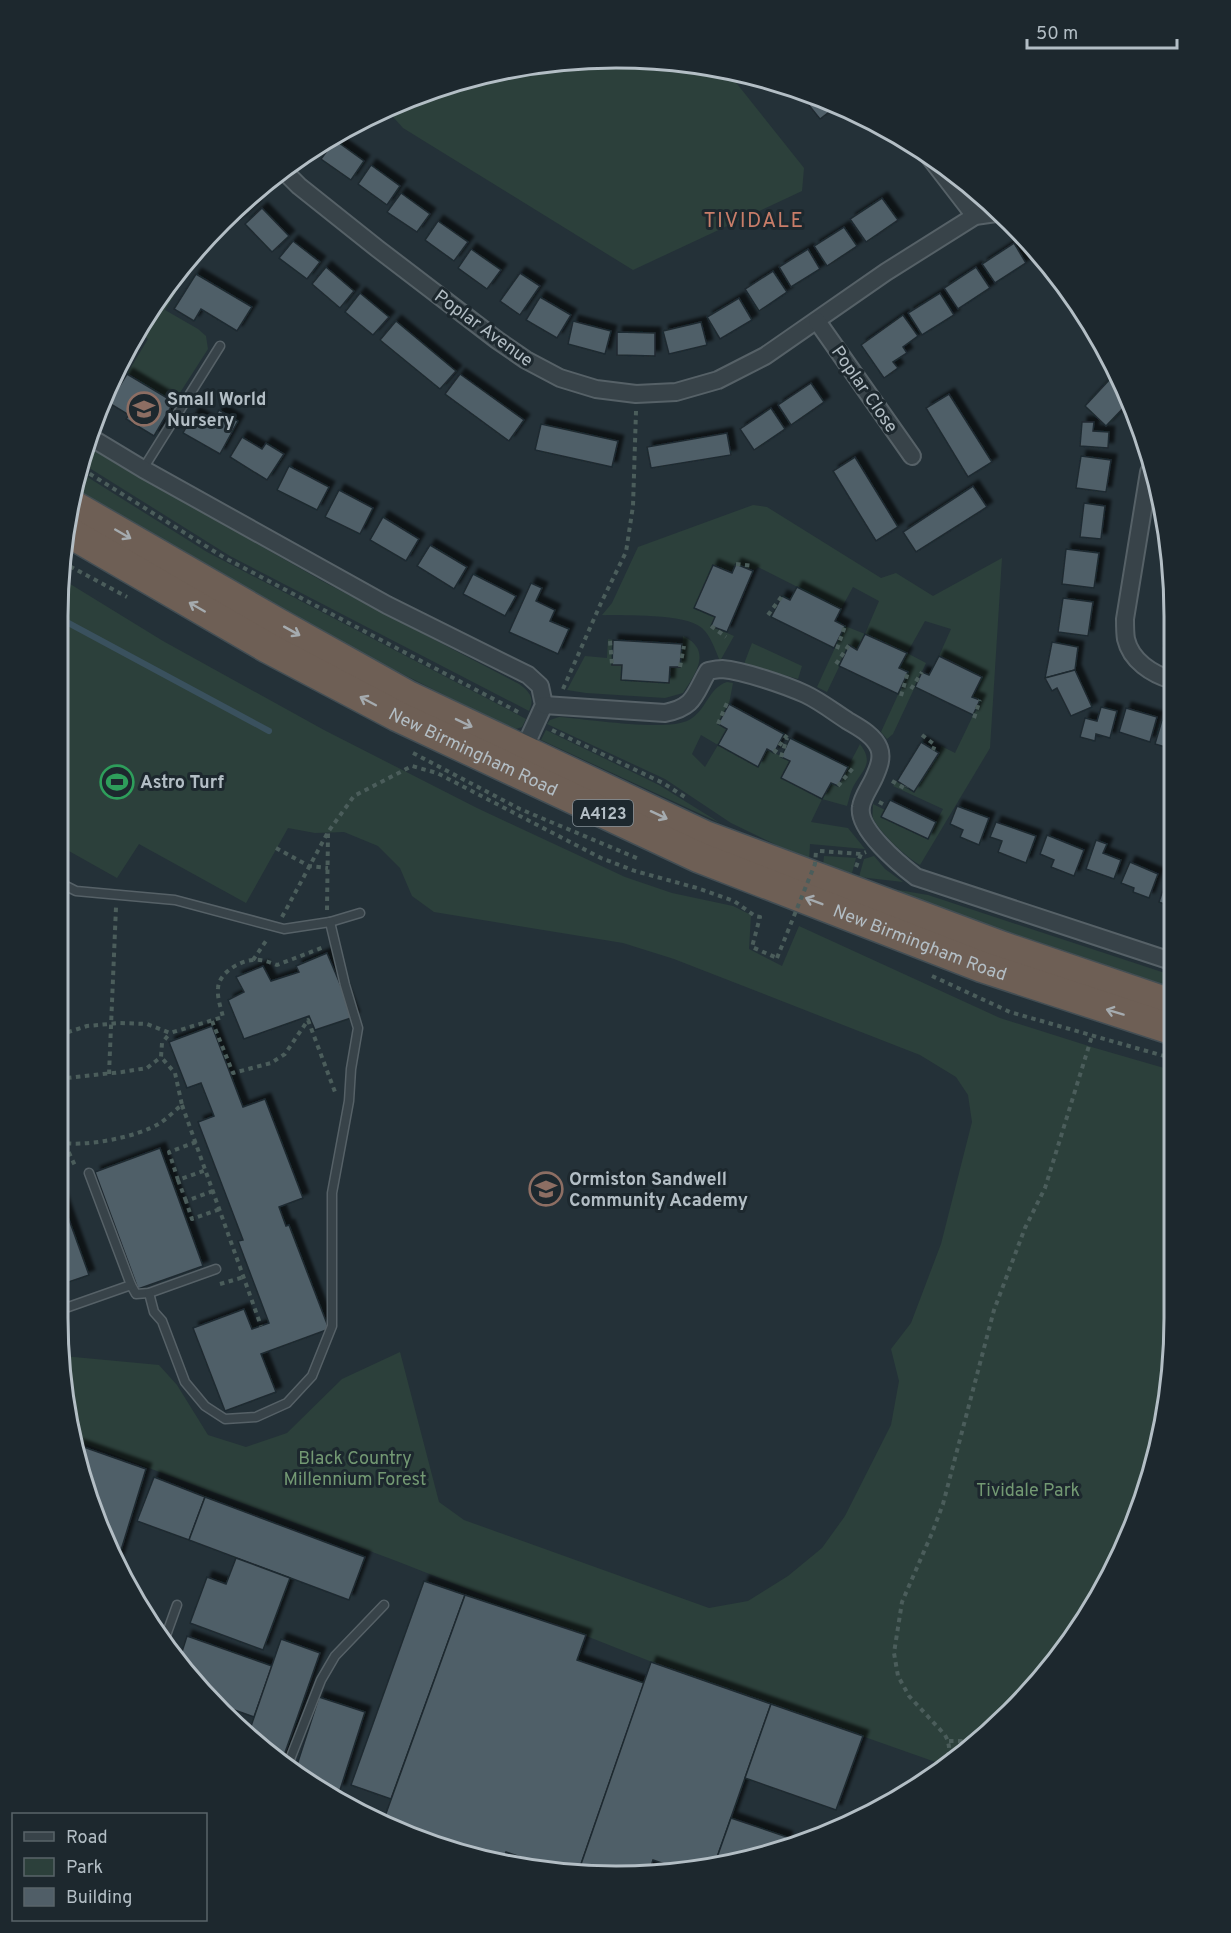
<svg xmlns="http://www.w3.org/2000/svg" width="1231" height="1933" font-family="Overpass,sans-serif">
<defs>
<filter id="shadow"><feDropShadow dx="5.5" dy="-5.5" stdDeviation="1.5" flood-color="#0009"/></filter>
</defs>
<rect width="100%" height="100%" fill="#243138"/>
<g fill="#2c403b" fill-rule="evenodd">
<path d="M652,58l74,12 78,98 -2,23 -169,79 -230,-142 -17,-19 50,-22 107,-25z"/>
<path d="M204,242l2,2 -41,66 33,19 8,7 2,13 -34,53 -47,-28 21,-35 -8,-6 33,-58z"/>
<path d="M88,444l140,83 96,55 195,102c11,8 16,14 10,27l-299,-155 -147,-92z"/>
<path d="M81,473l126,79 319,167 -4,8 -6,2 -10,-3 -199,-100 -231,-136z"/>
<path d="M753,505l14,2 114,71 15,-5 37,23 69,-38 -12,190 -70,117c-13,-7 -41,-33 -47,-47 -1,-4 0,-9 0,-14l12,6 -3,7 45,22 16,-30 -50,-23 4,-5 17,10 25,-38 2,-7 14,7 25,-52 -8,-4 10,-20 -43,-21 12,-27 -26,-8 -18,32 19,10 -33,71 -6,5 -6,-7 27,-59 -9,-5 7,-15 -49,-3 -8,-4 -22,46 -10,-5 28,-61 20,8 14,-33 -26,-14 -12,22 -83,-42 -5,4 -17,-7 -4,9 -19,-8 -19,43 21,9 -4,9 23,10 -14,25c-5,-11 -9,-25 -18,-33 -17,-15 -77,-12 -100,-13l10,-12 26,-56z"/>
<path d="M62,579l101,62 161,89 153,78 148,69 47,16 61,13 18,9 -2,34 33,17 17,-40 201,92 95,30 76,22 -2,320 -37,141 -74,127 -114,107 -292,-103 -253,-100 -322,-121 -14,-85 96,9 18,20 31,50 38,12 41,-14 55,-54 58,-27 39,150 25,18 245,88 39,-7 40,-25 34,-28 23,-32 46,-91 8,-44 -8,-32 20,-26 30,-79 31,-122 -4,-27 -12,-18 -36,-22 -246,-96 -51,-16 -189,-31 -22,-16 -12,-28 -22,-22 -34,-14 -29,1 -27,-5 -42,75 -107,-59 -22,34 -57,-32z"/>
<path d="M683,636c29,14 14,36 0,57l-18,5 -79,-5 -19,-3 18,-34 22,2 1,-19 5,1 -1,24 10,1 -1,15 48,3 1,-16h10z"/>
<path d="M752,643l50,23 -4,13 -54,-15z"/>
<path d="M727,682l6,1 -4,21 -11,20 9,5 -8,16 38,22 10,-18 23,12 -9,17 41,21 9,-16 7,3 22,-42c15,20 2,26 -7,43 -3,6 -4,13 -6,19l-25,-7 -11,23 37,6 17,21 -55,-5 -1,17 -78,-38 -66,-44 -118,-55 3,-4 9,-3c28,2 108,15 130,3 18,-10 19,-32 38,-38zM701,735l17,10 -13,22 -13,-13z"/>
<path d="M546,730l113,55 61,38 -179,-83z"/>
<path d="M824,856l32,2 -4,15 -17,-2 -12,-5z"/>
<path d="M874,856l11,13 18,13 -44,-5 5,-18z"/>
<path d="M863,884l65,11 243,80v14z"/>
</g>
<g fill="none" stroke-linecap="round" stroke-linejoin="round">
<path stroke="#3a515e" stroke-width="6" d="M61,619l208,112"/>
</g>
<g fill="#505e67" stroke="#1f2a30" stroke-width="1.5" filter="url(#shadow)">
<path d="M802,92l34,13 1,1 -17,13 -20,-25z"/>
<path d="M335,140l29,21 -13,19 -30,-21z"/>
<path d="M371,165l29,21 -13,19 -29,-21z"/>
<path d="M401,193l29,21 -13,18 -30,-20z"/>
<path d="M247,196l9,9 -16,15 -8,-8z"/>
<path d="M882,198l16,22 -32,22 -16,-23z"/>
<path d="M262,208l27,28 -17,16 -27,-28z"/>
<path d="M438,221l30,21 -14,19 -29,-21z"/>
<path d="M844,227l13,19 -30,20 -13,-20z"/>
<path d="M293,241l27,21 -13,17 -28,-21z"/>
<path d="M1014,243l12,20 -31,20 -13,-19z"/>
<path d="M471,249l30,21 -14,19 -29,-21z"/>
<path d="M808,249l12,20 -29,18 -12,-20z"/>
<path d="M1040,257l11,11 -10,1z"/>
<path d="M326,267l28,24 -14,17 -28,-24z"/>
<path d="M976,267l14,21 -32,21 -14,-21z"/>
<path d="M773,271l14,21 -28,19 -14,-22z"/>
<path d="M520,273l20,13 -20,29 -20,-14z"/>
<path d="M196,274l56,33 -15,24 -36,-22 -7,12 -20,-12z"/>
<path d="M360,293l29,24 -16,18 -28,-23z"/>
<path d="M940,293l14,22 -32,20 -14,-22z"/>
<path d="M540,297l31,18 -14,23 -31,-18z"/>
<path d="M739,298l13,22 -32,19 -13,-22z"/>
<path d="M903,315l15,21 -15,11 4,6 -14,9 5,6 -14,10 -23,-33z"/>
<path d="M396,321l60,50 -16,18 -60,-49z"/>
<path d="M573,321l38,10 -6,23 -37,-10z"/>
<path d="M701,322l6,23 -38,9 -6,-23z"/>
<path d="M617,332l38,1v23l-38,-1z"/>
<path d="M122,363l3,2 -19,26z"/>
<path d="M127,374l47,28 -20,34 -28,-17 3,-4 -20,-12z"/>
<path d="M460,374l64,46 -15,21 -64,-47z"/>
<path d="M1111,378l14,13 4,11 -23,24 -21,-20z"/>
<path d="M811,383l13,19 -33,23 -13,-20z"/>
<path d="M949,394l43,68 -24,15 -42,-69z"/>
<path d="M771,408l14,21 -31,21 -14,-21z"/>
<path d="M219,410l19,11 -18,33 -37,-21 11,-20 18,10z"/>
<path d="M1082,422h12l-1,9 16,1 -1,16 -28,-2z"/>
<path d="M541,424l77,17 -6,26 -77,-17z"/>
<path d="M727,433l4,22 -80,13 -4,-21z"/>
<path d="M242,437l20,12 4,-6 18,11 -17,26 -37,-23z"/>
<path d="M1081,456l30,4 -5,32 -30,-4z"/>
<path d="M855,457l43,70 -22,14 -43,-70z"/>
<path d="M289,466l40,21 -12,23 -40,-20z"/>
<path d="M973,486l14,21 -71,45 -13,-20z"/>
<path d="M339,490l34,18 -13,26 -35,-17z"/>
<path d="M1084,503l21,3 -4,33 -21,-2z"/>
<path d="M383,517l36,22 -13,22 -36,-21z"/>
<path d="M430,545l37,22 -13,22 -37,-23z"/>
<path d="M1066,549l33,4 -5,35 -32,-4z"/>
<path d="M1169,560l4,19v19l-9,-1z"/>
<path d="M736,564l17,7 -26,61 -16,-6 4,-9 -21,-9 19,-43 19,8z"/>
<path d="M473,574l43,22 -11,20 -42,-22z"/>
<path d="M531,583l11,5 -6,13 19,9 -5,11 19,8 -11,25 -49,-22z"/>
<path d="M797,587l44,22 -6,12 10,5 -11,22 -63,-31 11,-21 8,4z"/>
<path d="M1063,598l30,4 -5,34 -30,-4z"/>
<path d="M1167,603l6,1v20l-9,-2z"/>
<path d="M1166,629l7,1 -1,17 -9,-1z"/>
<path d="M865,634l42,19 -8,15 9,4 -10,22 -59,-28 10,-21 8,5z"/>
<path d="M613,640l69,4 -2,23h-10l-1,16 -48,-3 1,-15h-10z"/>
<path d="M1052,642l26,5 -3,23 -30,8z"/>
<path d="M939,656l43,21 -10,20 8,3 -7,15 -58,-28 7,-15 7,3z"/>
<path d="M1075,670l17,37 -21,9 -14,-28 -5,3 -7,-13z"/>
<path d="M729,704l55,30 -10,19 -7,-4 -9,18 -40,-22 9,-16 -9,-5z"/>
<path d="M1101,707l16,4 -7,27 -14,-4 -1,7 -15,-4 5,-19 12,3z"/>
<path d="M1126,708l31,9 -7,25 -31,-10z"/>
<path d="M1162,720l10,4v25l-17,-5z"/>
<path d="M790,738l58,29 -10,19 -7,-3 -9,16 -41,-21 9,-17 -9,-4z"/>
<path d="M921,742l18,11 -25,39 -17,-11z"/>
<path d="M890,800l46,22 -8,17 -47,-22z"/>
<path d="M957,806l32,12 -10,27 -19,-8 3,-7 -13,-6z"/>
<path d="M996,822l40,14 -10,27 -28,-11 4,-11 -12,-4z"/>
<path d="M1047,835l37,15 -10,26 -23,-9 3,-7 -14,-6z"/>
<path d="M1096,840l11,4 -4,9 18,7 -7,19 -28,-10z"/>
<path d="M1130,862l28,12 -9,24 -16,-6 1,-4 -13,-5z"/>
<path d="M1167,878l4,2v27l-12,-5z"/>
<path d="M327,953l27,64 -39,13 -6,-14 -65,23 -16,-39 16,-8 -8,-15 27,-11 8,15 28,-9 -3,-6z"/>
<path d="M212,1026l31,81 22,-8 38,99 -24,9 7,19 3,-1 40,104 -68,25 15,38 -51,19 -32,-83 51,-19 8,20 17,-6 -31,-82 5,-1 -45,-118 16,-6 -13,-33 -14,5 -18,-46z"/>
<path d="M160,1148l43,118 -65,23 -43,-117z"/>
<path d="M58,1189l31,86 -32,11z"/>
<path d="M78,1445l68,24 -28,91 -31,-63z"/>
<path d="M154,1477l51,20 -16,43 -52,-19z"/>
<path d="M205,1497l160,60 -16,43 -160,-60z"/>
<path d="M236,1558l54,20 -27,72 -73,-27 17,-46 19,7z"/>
<path d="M424,1581l41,14 -74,204 -40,-14z"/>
<path d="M465,1595l121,40 -9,25 67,23 -65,187 -41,-7 -32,-11 -2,6 -68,-12 -52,-27z"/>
<path d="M187,1636l85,30 -18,51 -28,-10 -46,-49z"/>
<path d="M281,1639l39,14 -39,111 -6,-4 -26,-28z"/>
<path d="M651,1662l120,42 -56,159 -39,5 -23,-8 -4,12 -34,4 -36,-6z"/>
<path d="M319,1697l46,15 -25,78 -8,-2 -1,2 -36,-19z"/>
<path d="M771,1704l92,32 -27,74 -91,-32z"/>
<path d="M731,1818l56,19 -3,9 -24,11 -45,6z"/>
</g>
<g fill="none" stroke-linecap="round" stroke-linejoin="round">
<g stroke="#566167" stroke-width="11">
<g id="lane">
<path d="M143,469l77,-123"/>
<path d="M60,883l16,8 99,9 109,29 46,-7 30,-9"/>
<path d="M131,1285l5,9 13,-1 67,-24"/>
<path d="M149,1293l5,19 8,9 23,61 20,24 20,13 31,-2 31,-14 25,-27 20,-50v-133l17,-92 2,-32 7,-41 -13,-43 -15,-63"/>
<path d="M57,1311l74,-26 -42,-112"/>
<path d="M164,1641l13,-36"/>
<path d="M287,1767l34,-87 14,-24 49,-51"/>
</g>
</g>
<g stroke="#566167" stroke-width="20">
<g id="street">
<path d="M928,155l47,61"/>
<path d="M283,170l16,16 79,63 119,91 29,20 34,18 36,11 40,5 40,-2 42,-12 47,-24 121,-84 89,-56 21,-3"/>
<path d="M817,321l95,135"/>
<path d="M90,437l53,32 244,136 141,70 12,11 4,19 -21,46"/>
<path d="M1153,466l-4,6 -24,147c0,6 0,14 1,20 5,22 26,35 46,41"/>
<path d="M544,705l121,8c30,-6 29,-18 43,-42 5,-1 10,-2 14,-2 22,2 63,16 83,25 15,7 29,18 43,27 10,6 26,14 31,27 4,10 -1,21 -5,30 -4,9 -12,20 -13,29 -4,22 38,57 55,70l255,84"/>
</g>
</g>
<g stroke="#434e54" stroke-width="33">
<g id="highway">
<path d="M72,505l205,118 131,73 297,140 298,111 168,57"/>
<path id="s1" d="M65,530l203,118 129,68 301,141 284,110 189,62"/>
</g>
</g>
<g stroke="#4b5d5b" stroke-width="4" stroke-dasharray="4.5 4.5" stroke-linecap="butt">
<path d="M82,469l143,89 297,156"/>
<path d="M62,562l65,35"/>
<path d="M736,564l17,2"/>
<path d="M768,615l14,-19"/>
<path d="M711,626l15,11"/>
<path d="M610,641l2,24"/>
<path d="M837,649l8,-23"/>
<path d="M836,664l13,-19"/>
<path d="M680,667l4,-21"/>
<path d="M563,689l38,-86 25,-51 7,-46 3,-95"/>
<path d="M911,689l11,-17"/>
<path d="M901,696l7,-24"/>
<path d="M974,718l6,-18"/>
<path d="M718,724l9,-21"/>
<path d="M552,730l111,53 22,14"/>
<path d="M922,735l13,10 -2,5"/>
<path d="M413,753l107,56 119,50"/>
<path d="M774,753l13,-18"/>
<path d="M781,757l6,-19"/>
<path d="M892,781l14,8 1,-2"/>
<path d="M838,786l15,-18"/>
<path d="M879,802l8,4"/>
<path d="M276,848l33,18 19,2"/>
<path d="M820,851l41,3 5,-2"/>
<path d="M856,867l5,-13"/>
<path d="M327,910l1,-77"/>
<path d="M282,917l46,-85 26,-36 58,-30 25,7 164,85 34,13 62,17 37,13 21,15 5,1 -8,30 25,11"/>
<path d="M253,960l15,-22"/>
<path d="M932,976l78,36 161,46"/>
<path d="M212,1021l21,52 38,-10 14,-9 23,-34 27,72"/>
<path d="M59,1035l28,-9 33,-3 27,1 23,9 53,-16c-2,-9 -6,-19 -5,-29 1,-15 21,-27 35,-28 8,-1 16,2 24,5l47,-18"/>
<path d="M109,1074l7,-167"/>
<path d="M58,1079l64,-7 25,-4 14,-11 1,-14 8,-10"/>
<path d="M182,1105l79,221"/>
<path d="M58,1142c25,6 80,-5 102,-19 8,-5 15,-13 22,-18l-7,-32 -14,-16"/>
<path d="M196,1142l-27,10 9,28 28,-10"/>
<path d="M65,1144l11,24"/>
<path d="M178,1180l8,21"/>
<path d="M213,1191l-27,10 6,18 28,-10"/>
<path d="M220,1284l24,-7"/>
<path d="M949,1741h20"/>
<path d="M944,1765c6,-11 7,-19 1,-30l-36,-39 -11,-20 -4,-23 8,-51 30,-69 11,-29 51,-194 31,-82 20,-40 47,-152"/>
</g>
<use href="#lane" stroke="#384349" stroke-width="8"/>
<use href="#street" stroke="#384349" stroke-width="16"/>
<use href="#highway" stroke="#6e5f55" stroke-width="30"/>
<path stroke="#4b5d5b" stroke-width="4" stroke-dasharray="4.5 4.5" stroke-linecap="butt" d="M777,958l38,-94 1,-13"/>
</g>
<defs><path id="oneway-shaft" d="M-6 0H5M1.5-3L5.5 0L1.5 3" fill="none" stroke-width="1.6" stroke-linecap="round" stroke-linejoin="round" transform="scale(1.5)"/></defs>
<g stroke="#a5abaf">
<use href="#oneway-shaft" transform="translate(123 534) rotate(30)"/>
<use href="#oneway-shaft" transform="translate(197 607) rotate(-150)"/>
<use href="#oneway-shaft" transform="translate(292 631) rotate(29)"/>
<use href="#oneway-shaft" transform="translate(368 701) rotate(-152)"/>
<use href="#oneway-shaft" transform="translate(464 723) rotate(26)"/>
<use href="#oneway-shaft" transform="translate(659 815) rotate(25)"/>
<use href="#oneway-shaft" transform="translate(814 901) rotate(-159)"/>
<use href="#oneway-shaft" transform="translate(1115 1012) rotate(-163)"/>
</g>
<defs>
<g id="school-ring" transform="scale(1.725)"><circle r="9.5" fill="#1d282e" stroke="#8d6e63" stroke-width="1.5"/><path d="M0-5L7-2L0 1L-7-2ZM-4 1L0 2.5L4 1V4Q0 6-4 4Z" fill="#8d6e63"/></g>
<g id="stadium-ring" transform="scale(1.725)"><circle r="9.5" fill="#1d282e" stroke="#2e9e5b" stroke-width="1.5"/><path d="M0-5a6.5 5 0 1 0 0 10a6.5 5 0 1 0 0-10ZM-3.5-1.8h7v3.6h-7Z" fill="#2e9e5b"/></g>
</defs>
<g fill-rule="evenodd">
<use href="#school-ring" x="144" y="409"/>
<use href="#stadium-ring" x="117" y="782"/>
<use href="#school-ring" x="546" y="1189"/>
</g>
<g text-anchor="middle" stroke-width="6" stroke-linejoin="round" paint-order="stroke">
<rect fill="#1d282e" stroke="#869198" stroke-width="1.5" x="573" y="800" width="60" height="26" rx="4.5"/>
<g font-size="16" font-weight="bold" fill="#b3bec5">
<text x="603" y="819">A4123</text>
</g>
<g font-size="18" fill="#b3bec5" stroke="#1d282e">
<text transform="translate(484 328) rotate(36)" y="6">Poplar Avenue</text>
<text transform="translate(865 389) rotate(55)" y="6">Poplar Close</text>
<text dy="6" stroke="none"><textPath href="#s1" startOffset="465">New Birmingham Road</textPath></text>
<text dy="6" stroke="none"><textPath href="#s1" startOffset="951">New Birmingham Road</textPath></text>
</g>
<g font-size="18" font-weight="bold" fill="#b3bec5" stroke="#1d282e" text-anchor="start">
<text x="167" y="405">Small World<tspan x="167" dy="21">Nursery</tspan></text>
<text x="140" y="788">Astro Turf</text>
<text x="569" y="1185">Ormiston Sandwell<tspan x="569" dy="21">Community Academy</tspan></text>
</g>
<g font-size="18" fill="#739973" stroke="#1d282e">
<text x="355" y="1464">Black Country<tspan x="355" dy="21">Millennium Forest</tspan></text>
<text x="1028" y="1496">Tividale Park</text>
</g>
<g font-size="21" letter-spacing="1.5" fill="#c97d69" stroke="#1d282e">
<text x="754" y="227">TIVIDALE</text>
</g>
</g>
<path d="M0 0H1231V1933H0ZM616 68H616A548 548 0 0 1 1164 616V1318A548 548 0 0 1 616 1866H616A548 548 0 0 1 68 1318V616A548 548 0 0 1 616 68Z" fill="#1d282e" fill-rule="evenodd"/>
<path fill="none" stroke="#b3bec5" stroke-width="3" d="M616 68H616A548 548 0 0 1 1164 616V1318A548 548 0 0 1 616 1866H616A548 548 0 0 1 68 1318V616A548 548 0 0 1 616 68Z"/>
<rect x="12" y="1813" width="195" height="108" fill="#1d282e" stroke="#59646a" stroke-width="1.5"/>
<rect x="24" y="1832" width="30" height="9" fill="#384349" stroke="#59646a" stroke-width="1.5"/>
<text x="66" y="1843" font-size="18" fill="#b3bec5">Road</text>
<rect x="24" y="1858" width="30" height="18" fill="#2c403b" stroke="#59646a" stroke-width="1.5"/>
<text x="66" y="1873" font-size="18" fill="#b3bec5">Park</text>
<rect x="24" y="1888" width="30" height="18" fill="#505e67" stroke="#59646a" stroke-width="1.5"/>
<text x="66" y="1903" font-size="18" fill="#b3bec5">Building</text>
<path d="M1027 39v9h150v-9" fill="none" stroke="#b3bec5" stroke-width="3"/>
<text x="1036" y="39" font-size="18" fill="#b3bec5" stroke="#1d282e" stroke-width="4.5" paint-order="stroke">50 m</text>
</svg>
